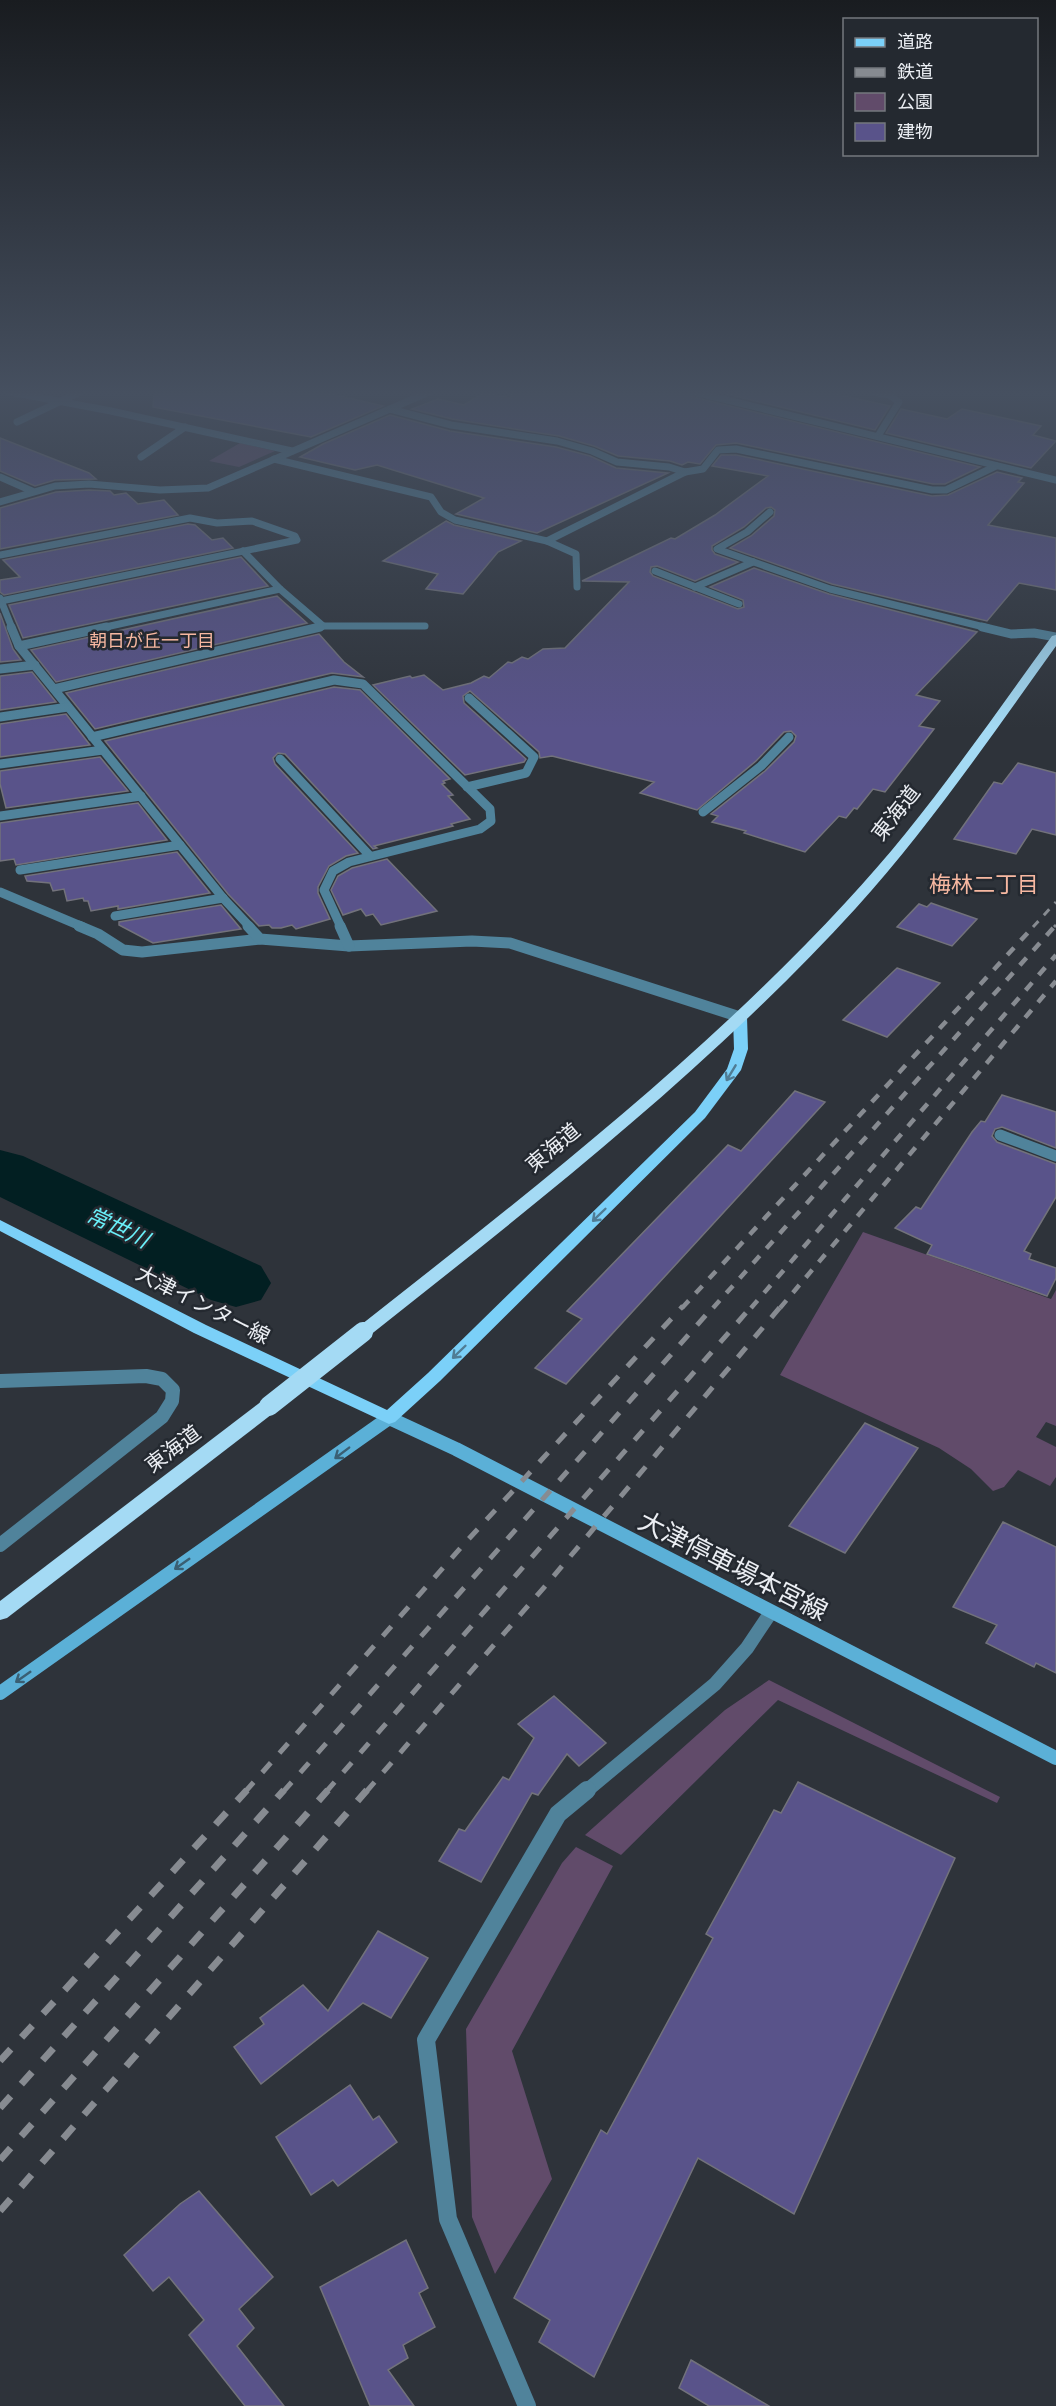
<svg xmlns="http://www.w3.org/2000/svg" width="1056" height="2406" font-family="'Golos Text','Noto Sans JP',sans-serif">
<rect width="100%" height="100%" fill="#2e333a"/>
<g fill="#614b6a">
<path d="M240,443l35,8 -36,16 -30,-6z"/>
<path d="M863,1232l188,67 5,-9v136l-10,-4 -10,15 20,10v30l-6,9 -32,-16 -14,17 -11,4 -22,-22 -32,-21 -159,-73z"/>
<path d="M769,1680l231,117 -3,6 -219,-103 -157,155 -36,-20 140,-125z"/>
<path d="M576,1847l37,19 -101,185 40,128 -57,95 -23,-57 -6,-188 96,-166z"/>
</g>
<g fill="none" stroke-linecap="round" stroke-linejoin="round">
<path fill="#021f22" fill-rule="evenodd" d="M0,1150l23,6 238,110 10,17 -10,17 -25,7 -25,-7 -211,-103z"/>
</g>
<g fill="#59538a" stroke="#72727b" stroke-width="1.5">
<path d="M154,392h169l60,14 -72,31 -158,-30z"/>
<path d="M512,392h176l5,5 287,70 -35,17h-12l-197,-41 -20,2 -16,19 -12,-2 -6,3 -12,-4 -52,-5 -24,-10 -35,-10 -107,-17 -40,-10 26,-10 26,6 19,-12 28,5z"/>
<path d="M719,392h107l64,14 -15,24z"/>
<path d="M901,409l46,10 15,-10 79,17 -8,9 23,6 -25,27 -145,-35z"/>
<path d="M390,415l60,16 106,16 34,9 26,12 52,5 -131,60 -81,-19 28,-16 -107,-33 -22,5 -55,-13 23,-13z"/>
<path d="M0,438l89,35 7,6 -41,1 -20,6 -35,-15z"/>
<path d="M721,455h15l196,41 16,-1 49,-23 25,6 -4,4 6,1 -36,42 68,13v52l-37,-7 -32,38 -155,-37 -102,-36 21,-12 23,-20 1,-6 -4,-3 -5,1 -22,19 -32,19v4l3,4 23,8 -43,19 -38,-15 -6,1 -1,5 3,4 85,33 6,-2 -1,-7 -33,-13 44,-19 75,26 148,38 -61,63 24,6 -21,25 15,3 -49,63 -12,-3 -16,20 -3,-1 -8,10 -7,-2 -34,36 -61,-19 2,-2 -34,-9 6,-6 -7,-2 54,-43 29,-29 2,-6 -5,-5 -7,1 -28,29 -59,49 -57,-17 14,-11 -102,-26 -12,2 -1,-6 -69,-61 -7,5 1,7 62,56 -2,3 -59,13 -92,-90 37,-9 2,2 12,-3 19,15 28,-7 13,-7 5,2 19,-16 4,1 10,-6 6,2 15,-10 22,-1 64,-66 -47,-1 89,-43 4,1 40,-24 53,-39 -56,-10z"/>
<path d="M89,490l21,1 4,4 12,-2 12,11 26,-4 14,15 -178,34v-41l56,-16z"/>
<path d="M446,521l8,4 67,16 -23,11 -35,42 -37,-5 12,-15 -55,-13z"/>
<path d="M188,524l7,1 17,15 11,-2 10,10 -229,47 -4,-3v-12l20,-3 -17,-17z"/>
<path d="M241,557l27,29 -245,52 -14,-33z"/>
<path d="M277,596l30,27 -251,59 -25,-32z"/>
<path d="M0,613l13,36 8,11 -21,2z"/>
<path d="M319,634l25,28 19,15 -31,-4 -237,56 -29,-36z"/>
<path d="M32,672l24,30 -56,8v-34z"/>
<path d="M334,687l26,3 90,89 -7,2 2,2 -3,1 11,11 -5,1 22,23 -19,5 2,2 -79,20 3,2 -4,1 -88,-95 -7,-1 -5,5 2,6 83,89 -12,3 -17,10 -11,21v6l12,26 -34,10 -4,-4 -11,3h-9l-3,-3 -10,1 -31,-32 -123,-153z"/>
<path d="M66,714l24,31 -90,12v-33z"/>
<path d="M100,757l28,34 -122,17 -6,-24v-13z"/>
<path d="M1018,763l38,10v62l-24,-6 -16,25 -62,-15 40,-57 8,2z"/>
<path d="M138,803l29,37 -151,25 -2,-6 -14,2v-38z"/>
<path d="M177,852l33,41 -92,16v-3l-27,5 -3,-10h-4l-1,-3 -16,3 -3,-12 -11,2 -3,-8 -23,-2 -2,-5z"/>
<path d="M387,859l50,52 -56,14 -8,-11 -7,2 -5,-7 -18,6 -12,-25 7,-14 14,-8z"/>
<path d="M931,903l46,16 -25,27 -55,-19 22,-23 8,3z"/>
<path d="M221,905l20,24 -88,14 -34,-18v-3z"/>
<path d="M897,968l43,15 -53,54 -44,-17z"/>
<path d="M795,1091l30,11 -259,282 -31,-16 47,-49 -15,-8 161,-166 13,6z"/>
<path d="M1002,1095l54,17v36l-54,-21 -7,2 -3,7 5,6 59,22v33l-32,54 7,3 -2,5 27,9v10l-9,18 -120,-42 5,-9 -37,-17 21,-21 5,2 51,-77 9,-11 4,1z"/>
<path d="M865,1423l53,25 -73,105 -56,-27z"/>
<path d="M1003,1522l53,25v126l-20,-10 -2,4 -48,-24 11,-18 -44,-18z"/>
<path d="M554,1696l52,47 -27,23 -12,-12 -29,41 -6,-2 -51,89 -42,-21 20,-32 6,2 38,-54 6,3 25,-42 -16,-14z"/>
<path d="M798,1782l157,76 -161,356 -96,-56 -104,219 -55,-35 11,-22 -36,-22 87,-168 6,4 106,-196 -7,-4 68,-124 7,3z"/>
<path d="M378,1931l50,27 -37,60 -28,-15 -102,81 -27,-37 30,-23 -4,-6 43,-33 25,26z"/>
<path d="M350,2085l23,35 6,-4 18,26 -59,44 -5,-6 -22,15 -35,-58z"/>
<path d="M199,2191l74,86 -34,32 15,19 -17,18 47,60h-39l-56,-71 15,-15 -35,-43 -16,14 -29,-36 56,-51z"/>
<path d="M406,2240l22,48 -9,5 16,34 -32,18 5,13 -20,12 26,36h-44l-50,-119z"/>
<path d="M691,2360l78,46h-60l-30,-18z"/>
</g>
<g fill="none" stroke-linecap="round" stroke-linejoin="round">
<g stroke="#50839b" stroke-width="7">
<path d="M10,392l101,19 181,40"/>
<path d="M694,392l362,88"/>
<path d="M873,392l16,3 10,7 -21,34"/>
<path d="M390,409l61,16 106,16 35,10 25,11 52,5 16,5 18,-3 15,-19 18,-1 196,41h14l50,-24"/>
<path d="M17,422l63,-30"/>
<path d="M141,457l44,-30"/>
<path d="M274,459l157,38 10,15 14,8 92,21 138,-69"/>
<path d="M0,477l32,14"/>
<path d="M0,502l55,-16 34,-2 71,6 48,-2 221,-96"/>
<path d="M770,512l-23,20 -30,17 113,40 158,39"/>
<path d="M547,541l29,13 1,33"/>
<path d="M243,551l37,38 43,37"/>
<path d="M0,555l190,-37 27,5 35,-2 43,15 2,4 -296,61"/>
<path d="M655,571l84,33"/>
<path d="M695,587l58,-25"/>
<path d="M0,598l12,30"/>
<path d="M101,628l179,-39"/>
<path d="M314,628l9,-2h102"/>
</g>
<g stroke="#50839b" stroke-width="9">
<path d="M11,627l8,19 204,252 27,29"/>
<path d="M982,627l29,7 23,-1 22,4"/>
<path d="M19,646l88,-19"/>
<path d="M0,669l35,-4"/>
<path d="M54,689l266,-62"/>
<path d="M0,717l68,-10"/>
<path d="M92,737l242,-57 29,4 127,125 1,12 -11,8 -131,33 -16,9 -9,19 17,37"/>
<path d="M280,759l90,97"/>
<path d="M0,764l103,-14"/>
<path d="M467,787l59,-14 8,-16 -65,-59"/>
<path d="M703,812l58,-46 28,-29"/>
<path d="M0,816l141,-20"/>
<path d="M20,870l160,-25"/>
<path d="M0,892l83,35"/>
<path d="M115,916l108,-18"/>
</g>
<g stroke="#50839b" stroke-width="11">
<path d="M79,926l19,8 25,16 19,2 118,-13"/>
<path d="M248,926l12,13 89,7 123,-5 38,2 230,74"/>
<path d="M340,926l9,20"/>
<path d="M1000,1135l56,21"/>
</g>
<g stroke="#50839b" stroke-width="14">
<path d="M0,1381l146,-5 16,3 11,11 -1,11 -10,16 -162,128"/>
<path d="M585,1792l130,-108 32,-36 24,-36"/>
</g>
<path stroke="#50839b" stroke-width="18" d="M527,2406l-79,-187 -22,-179 132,-226 29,-24"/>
<path stroke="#5bb0d7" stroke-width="14" d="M0,1693l389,-275 67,31 600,309"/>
<path fill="#7bd0f8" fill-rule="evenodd" d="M740,1013l7,4 1,32 -7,21 -36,48 -265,263 -45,41 -6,2 -195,-91 -194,-102v-11l206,105 181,85 41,-37 267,-261 32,-43 7,-20 -1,-32z"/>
<g fill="#a4daf4" fill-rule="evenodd">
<path d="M1056,635v11c-64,89 -126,180 -200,262 -146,160 -318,294 -487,428l-6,2 -6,-2 -3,-4 3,-4c170,-134 342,-267 489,-426 77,-82 140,-176 206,-266z"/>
<path d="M269,1399l7,2 2,5 -2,5 -269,207 -7,2v-19l262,-200z"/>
</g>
<g stroke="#878b91" stroke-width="3" stroke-dasharray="8 8" stroke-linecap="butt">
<path d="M1033,927l23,-25"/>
<path d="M1054,927l2,-2"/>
</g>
<g stroke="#878b91" stroke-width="4.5" stroke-dasharray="10 10" stroke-linecap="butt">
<path d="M682,1308l352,-382"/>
<path d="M713,1308l342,-382"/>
<path d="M751,1308l305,-353"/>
<path d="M780,1308l276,-327"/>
</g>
<g stroke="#878b91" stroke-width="5" stroke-dasharray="13 13" stroke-linecap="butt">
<path d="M245,1792l220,-249 218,-237"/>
<path d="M283,1792l431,-486"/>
<path d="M326,1792l426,-486"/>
<path d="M366,1792l181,-208 234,-278"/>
</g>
<g stroke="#878b91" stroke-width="7" stroke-dasharray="16 16" stroke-linecap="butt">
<path d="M0,2061l247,-271"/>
<path d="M0,2108l284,-318"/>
<path d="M0,2160l328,-370"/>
<path d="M0,2211l367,-421"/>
</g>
<path stroke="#a4daf4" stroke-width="20" d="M269,1406l94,-74"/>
</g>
<defs><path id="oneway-shaft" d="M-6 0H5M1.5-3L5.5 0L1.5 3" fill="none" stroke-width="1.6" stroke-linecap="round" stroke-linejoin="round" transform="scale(1.5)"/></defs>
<g stroke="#507c94">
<use href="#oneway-shaft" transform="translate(731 1073) rotate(121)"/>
<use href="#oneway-shaft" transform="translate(599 1215) rotate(136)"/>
<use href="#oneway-shaft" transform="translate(459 1352) rotate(136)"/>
</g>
<g stroke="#3a5f73">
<use href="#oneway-shaft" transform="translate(342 1453) rotate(143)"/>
<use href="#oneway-shaft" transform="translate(182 1564) rotate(145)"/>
<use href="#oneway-shaft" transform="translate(23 1677) rotate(145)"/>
</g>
<linearGradient id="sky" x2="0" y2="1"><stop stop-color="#191c20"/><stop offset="0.54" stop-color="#465060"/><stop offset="1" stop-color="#465060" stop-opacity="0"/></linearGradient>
<rect width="1056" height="729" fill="url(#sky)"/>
<g text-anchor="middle" stroke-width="5" stroke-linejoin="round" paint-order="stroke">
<g font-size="18" fill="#f7b8a1" stroke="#242930">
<text x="152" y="647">朝日が丘一丁目</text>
</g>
<g font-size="21" fill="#ebeef3" stroke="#242930">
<text transform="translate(896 813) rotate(-52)" y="7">東海道</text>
<text transform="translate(553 1148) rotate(-40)" y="7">東海道</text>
<text transform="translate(203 1305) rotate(27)" y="7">大津インター線</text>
<text transform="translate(173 1449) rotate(-37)" y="7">東海道</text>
</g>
<g font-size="22" fill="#f7b8a1" stroke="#242930">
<text x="984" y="892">梅林二丁目</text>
</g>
<g font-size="22" font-style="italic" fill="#6af0fa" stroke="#242930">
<text transform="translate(118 1227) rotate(25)" y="8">常世川</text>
</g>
<g font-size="26" fill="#ebeef3" stroke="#242930">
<text transform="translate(733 1566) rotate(27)" y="9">大津停車場本宮線</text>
</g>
</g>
<rect x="843" y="18" width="195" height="138" fill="#242930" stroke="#74787e" stroke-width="1.5"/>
<rect x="855" y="38" width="30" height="9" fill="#7bd0f8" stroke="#74787e" stroke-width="1.5"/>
<text x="897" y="48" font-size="18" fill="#ebeef3">道路</text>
<rect x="855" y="68" width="30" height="9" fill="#878b91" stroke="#74787e" stroke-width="1.5"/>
<text x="897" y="78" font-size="18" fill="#ebeef3">鉄道</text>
<rect x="855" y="93" width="30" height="18" fill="#614b6a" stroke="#74787e" stroke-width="1.5"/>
<text x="897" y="108" font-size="18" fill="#ebeef3">公園</text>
<rect x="855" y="123" width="30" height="18" fill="#59538a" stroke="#74787e" stroke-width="1.5"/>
<text x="897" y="138" font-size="18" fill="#ebeef3">建物</text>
</svg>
